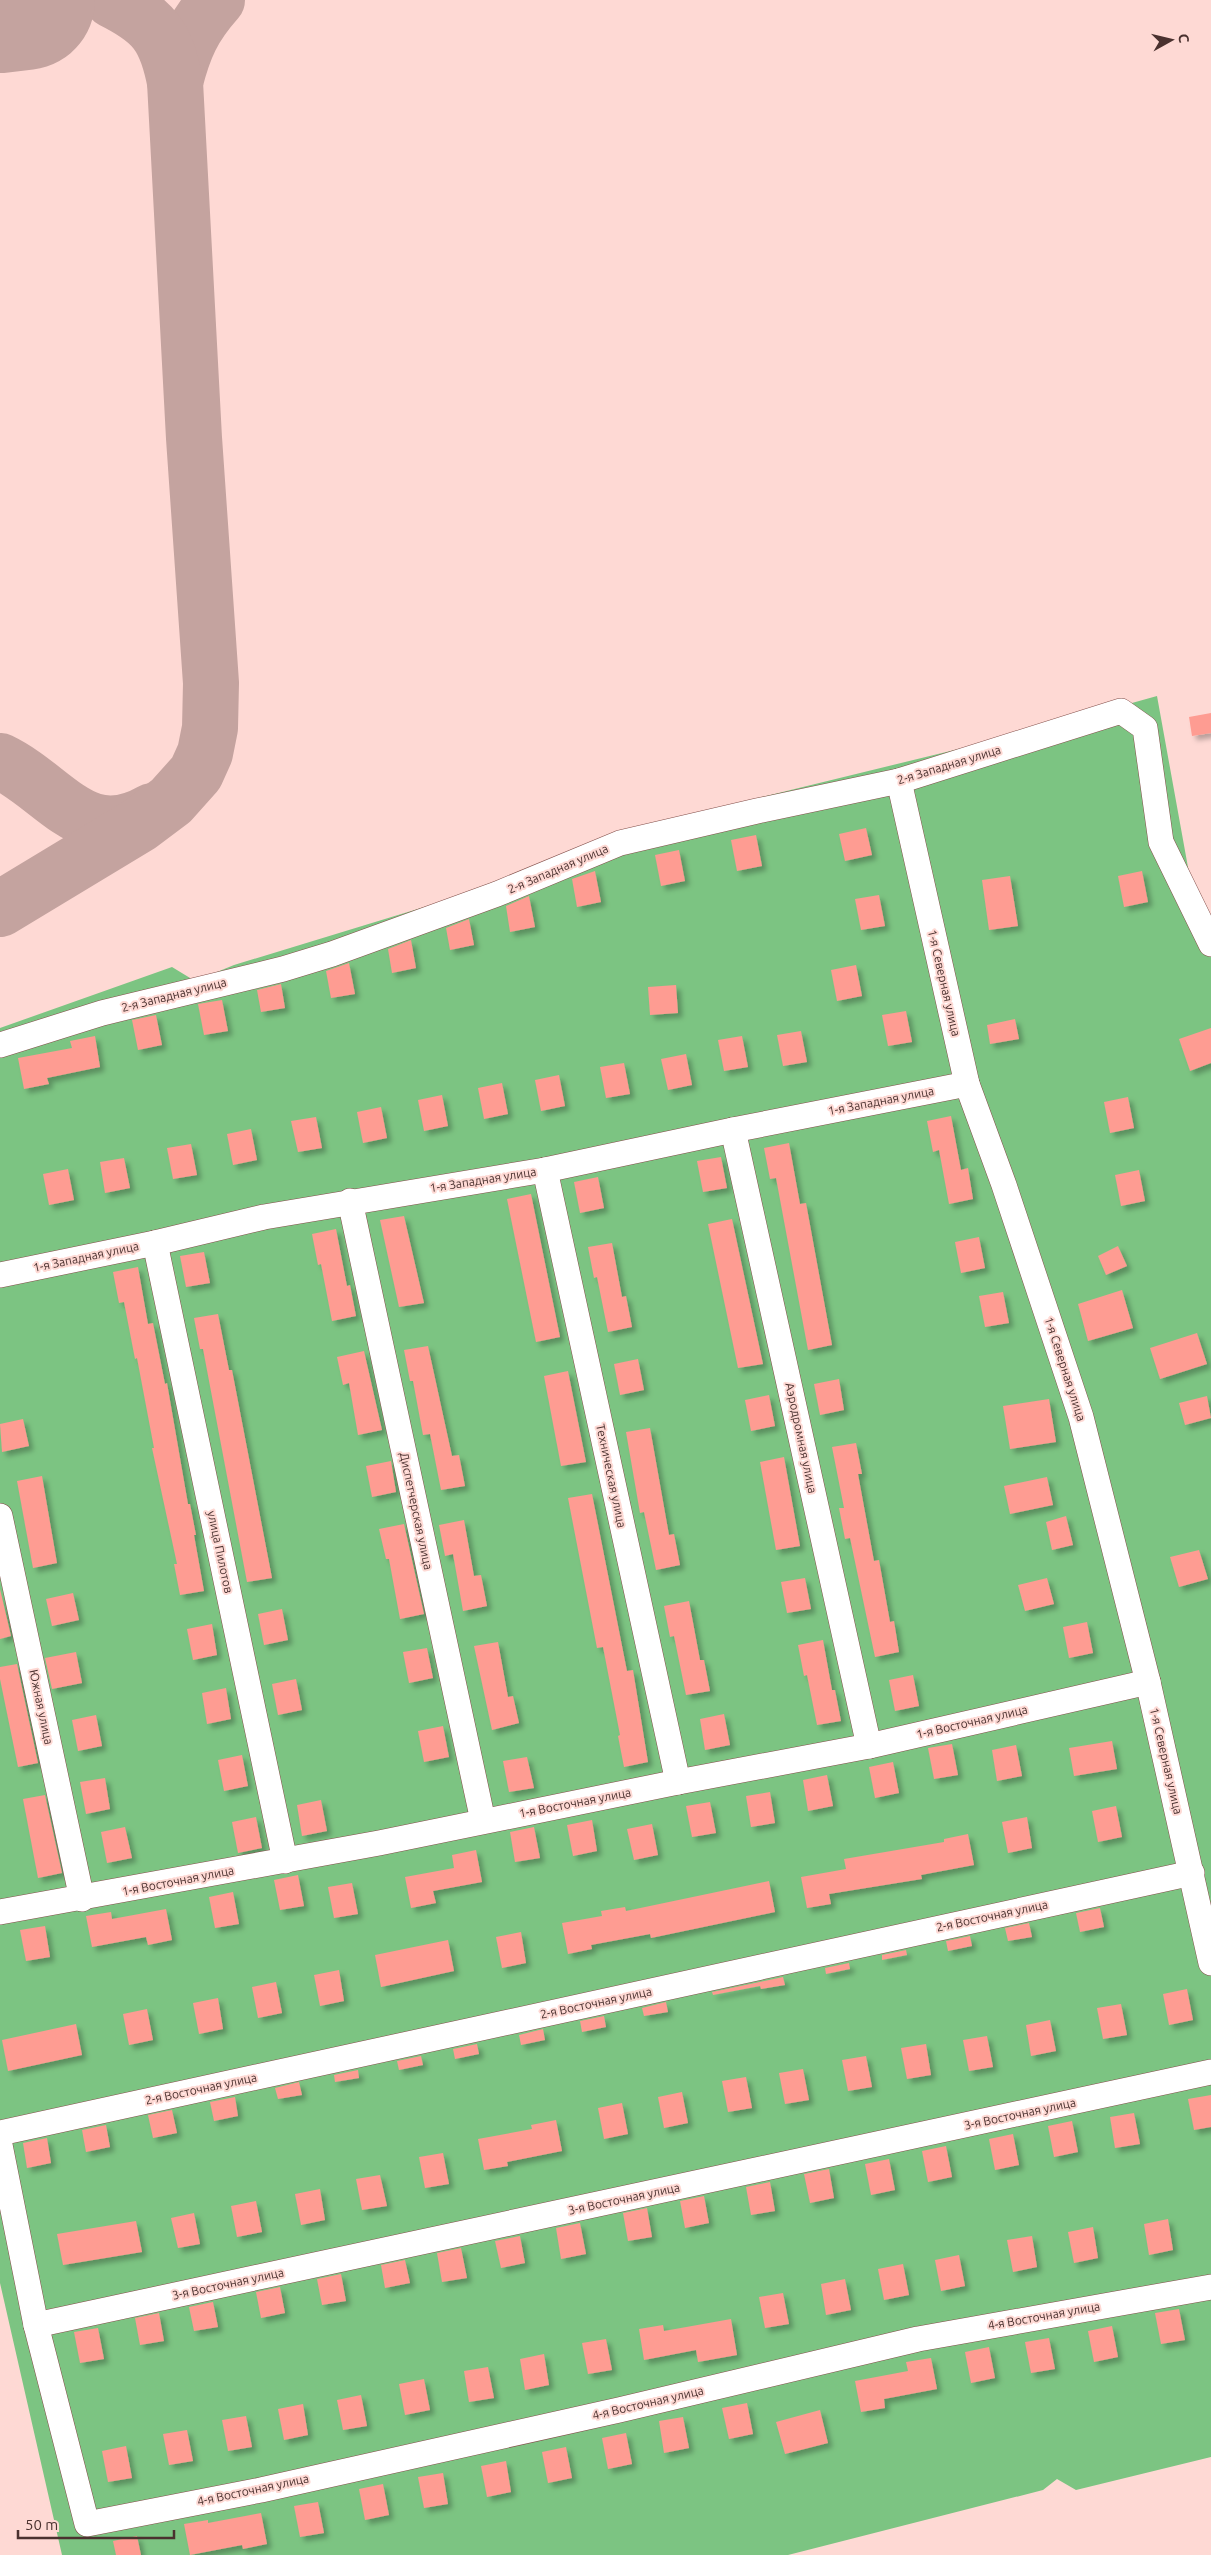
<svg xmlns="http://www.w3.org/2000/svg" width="1211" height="2555" font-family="Ubuntu,sans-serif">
<defs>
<filter id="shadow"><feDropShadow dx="4.5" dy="4.5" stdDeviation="2.5" flood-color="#0004"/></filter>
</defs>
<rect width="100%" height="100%" fill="#fed9d4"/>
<path fill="#7cc482" d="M1157,696l38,210 16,35v1516l-135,33 -19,-11 -14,11 -255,65h-726l-62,-272v-1255l172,-61 23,14 39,-16 200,-61 213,-79 381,-93z"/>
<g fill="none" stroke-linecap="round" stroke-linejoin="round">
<g stroke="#c4a39f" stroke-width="56">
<path d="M175,82c9,-35 18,-55 42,-82"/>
<path d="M0,761c56,27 84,89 152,50"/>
<path d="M0,909l139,-84 32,-24 25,-28 9,-20 5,-25 1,-45 -17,-245 -19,-356c-9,-46 -21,-61 -63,-82"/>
</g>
<path stroke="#c4a39f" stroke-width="140" d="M0,3l25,-3"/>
</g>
<g fill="#fe9c92" filter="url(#shadow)">
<path d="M1211,713v20l-19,3 -3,-19z"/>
<path d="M866,828l6,27 -27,6 -6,-27z"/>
<path d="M756,835l6,31 -25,5 -6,-31z"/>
<path d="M679,850l6,31 -24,5 -6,-31z"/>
<path d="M595,871l6,31 -24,5 -5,-28z"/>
<path d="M1142,871l6,31 -24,5 -6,-31z"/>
<path d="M1010,876l8,50 -29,4 -7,-50z"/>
<path d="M879,895l6,31 -24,4 -6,-31z"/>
<path d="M529,896l6,31 -25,5 -4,-26z"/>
<path d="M469,919l5,26 -24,5 -4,-22z"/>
<path d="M411,940l5,28 -24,5 -4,-24z"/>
<path d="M349,963l6,31 -24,4 -5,-27z"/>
<path d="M856,965l6,31 -25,5 -6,-31z"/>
<path d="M281,984l4,24 -24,4 -4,-22z"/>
<path d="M676,985l2,28 -28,2 -2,-28z"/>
<path d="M222,1000l6,31 -24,4 -6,-31z"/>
<path d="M906,1011l6,31 -24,4 -6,-31z"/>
<path d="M156,1015l6,30 -24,5 -6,-30z"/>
<path d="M1015,1019l4,20 -29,5 -3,-19z"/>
<path d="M1211,1028v35l-21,8 -11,-32z"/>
<path d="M801,1031l6,31 -24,4 -6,-31z"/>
<path d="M95,1036l5,31 -53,11 2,6 -25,5 -6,-31 54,-10 -2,-7z"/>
<path d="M742,1036l6,31 -24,4 -6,-31z"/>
<path d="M686,1054l6,31 -24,5 -7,-31z"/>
<path d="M624,1063l6,31 -24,4 -6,-31z"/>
<path d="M559,1075l6,31 -24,5 -6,-31z"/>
<path d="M502,1083l6,31 -24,5 -6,-31z"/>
<path d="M442,1095l6,31 -24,5 -6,-31z"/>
<path d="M1128,1097l6,31 -24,5 -6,-31z"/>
<path d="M381,1107l6,31 -24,5 -6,-31z"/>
<path d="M951,1116l10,54 7,-2 5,31 -24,5 -10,-54 -6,2 -6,-31z"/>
<path d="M316,1117l6,31 -24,4 -7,-31z"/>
<path d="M251,1129l6,31 -24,5 -6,-31z"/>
<path d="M789,1143l11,61 6,-1 26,142 -24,5 -32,-172 -6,1 -6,-31z"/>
<path d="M191,1144l6,31 -24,4 -6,-31z"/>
<path d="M721,1157l6,31 -24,4 -6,-31z"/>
<path d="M124,1158l6,30 -25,5 -5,-31z"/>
<path d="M68,1169l6,31 -25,5 -6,-31z"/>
<path d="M1139,1170l6,31 -24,5 -6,-31z"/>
<path d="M598,1177l6,31 -24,5 -6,-31z"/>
<path d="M531,1194l29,143 -24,5 -29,-143z"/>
<path d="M404,1216l20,87 -25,4 -19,-87z"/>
<path d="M732,1219l31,145 -25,4 -30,-144z"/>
<path d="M336,1229l11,57 3,-1 6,31 -24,5 -11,-57 -3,1 -6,-31z"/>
<path d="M979,1237l6,31 -24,5 -6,-31z"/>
<path d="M612,1243l10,54 4,-1 6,31 -24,5 -11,-55 -3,1 -6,-31z"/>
<path d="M1118,1246l9,20 -21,9 -8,-19z"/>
<path d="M204,1252l6,31 -24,4 -6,-31z"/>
<path d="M138,1267l10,57 5,-1 12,61 2,-1 21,121h2l6,31h-2l10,56 -24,4 -6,-31h3l-25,-116h2l-17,-90 -2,1 -11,-57 -5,1 -6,-31z"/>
<path d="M1122,1290l11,38 -45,13 -10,-37z"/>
<path d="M1003,1292l6,31 -24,4 -6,-31z"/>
<path d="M218,1314l11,56h3l40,208 -25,4 -44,-233h-3l-6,-31z"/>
<path d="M1197,1333l10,31 -47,15 -10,-31z"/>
<path d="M428,1346l24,110 7,-1 6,31 -24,4 -11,-56 -7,1 -10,-54h-3l-6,-31z"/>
<path d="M364,1351l18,79 -24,5 -9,-52 -6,2 -6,-28z"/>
<path d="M638,1359l6,31 -24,5 -6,-31z"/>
<path d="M568,1371l18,91 -25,4 -17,-90z"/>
<path d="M839,1379l5,31 -24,5 -6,-31z"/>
<path d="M769,1395l6,31 -24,5 -6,-31z"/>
<path d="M1207,1396l4,22 -26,7 -6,-22z"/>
<path d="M1049,1399l7,43 -46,7 -7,-43z"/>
<path d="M23,1419l6,27 -27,6 -2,-28z"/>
<path d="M650,1428l19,107 5,-1 6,31 -24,5 -12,-58 -4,1 -14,-81z"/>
<path d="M856,1443l6,31h-4l16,87 5,-1 11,62 4,-1 5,31 -24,5 -25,-119 -5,1 -6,-31h5l-12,-61z"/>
<path d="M784,1457l16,89 -24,4 -16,-88z"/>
<path d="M391,1461l5,31 -24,5 -6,-31z"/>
<path d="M42,1476l15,87 -24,5 -16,-87z"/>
<path d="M1047,1477l6,28 -43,9 -6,-28z"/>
<path d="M592,1494l35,177 6,-1 15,92 -24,5 -6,-31 2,-1 -17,-88 -6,1 -29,-150z"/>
<path d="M1066,1516l7,29 -21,5 -6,-28z"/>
<path d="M464,1520l10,56 7,-1 6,31 -24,5 -10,-57 -8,2 -6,-31z"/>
<path d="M404,1524l20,90 -24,5 -11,-60h-3l-7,-30z"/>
<path d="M1199,1550l9,29 -29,8 -9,-30z"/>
<path d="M805,1578l6,31 -24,4 -6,-31z"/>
<path d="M1047,1578l7,26 -29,7 -7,-26z"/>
<path d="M0,1589l11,47 -11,3z"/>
<path d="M73,1593l6,27 -27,6 -6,-27z"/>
<path d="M689,1601l11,59h4l6,31 -24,4 -12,-59 -4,1 -6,-31z"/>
<path d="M282,1609l6,31 -24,5 -6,-31z"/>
<path d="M1087,1622l6,31 -24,5 -6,-31z"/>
<path d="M212,1624l5,31 -24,5 -6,-31z"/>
<path d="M823,1640l9,50h3l6,31 -24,4 -10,-50 -3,1 -6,-31z"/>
<path d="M498,1642l10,55 5,-1 6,27 -27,7 -18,-84z"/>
<path d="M427,1648l6,30 -24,5 -6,-31z"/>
<path d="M76,1652l6,31 -30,6 -7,-31z"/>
<path d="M17,1664l21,99 -20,4 -18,-88v-12z"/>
<path d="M913,1675l6,31 -24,5 -6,-31z"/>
<path d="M296,1679l6,31 -24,5 -6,-31z"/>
<path d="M226,1688l5,31 -24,5 -5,-31z"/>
<path d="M724,1714l6,31 -25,5 -5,-31z"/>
<path d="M96,1715l6,31 -24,5 -6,-31z"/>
<path d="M443,1726l6,31 -25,5 -6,-31z"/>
<path d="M1112,1741l5,28 -43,7 -5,-28z"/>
<path d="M952,1744l6,31 -24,4 -6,-31z"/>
<path d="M1016,1745l6,31 -25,5 -5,-31z"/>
<path d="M242,1755l6,31 -24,5 -6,-31z"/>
<path d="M527,1757l7,31 -25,4 -6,-31z"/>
<path d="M893,1762l6,31 -24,5 -6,-31z"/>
<path d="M827,1775l6,31 -25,5 -5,-31z"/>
<path d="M105,1778l5,31 -24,5 -6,-32z"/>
<path d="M770,1792l5,31 -24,4 -5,-31z"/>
<path d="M45,1795l17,78 -24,5 -15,-79z"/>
<path d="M321,1800l6,31 -25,5 -5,-31z"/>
<path d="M710,1802l6,31 -24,4 -6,-31z"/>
<path d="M1116,1806l6,31 -24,5 -6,-31z"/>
<path d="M256,1817l6,31 -24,5 -6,-31z"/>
<path d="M1027,1817l5,31 -24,5 -6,-31z"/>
<path d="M592,1820l5,31 -24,5 -6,-31z"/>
<path d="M652,1824l6,31 -24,5 -7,-31z"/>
<path d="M125,1827l7,31 -25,5 -6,-31z"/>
<path d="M534,1827l6,31 -25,4 -5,-30z"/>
<path d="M968,1834l6,31 -53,10 1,4 -93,15 2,10 -24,4 -6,-31 45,-8 -2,-10 100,-17v-3z"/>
<path d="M476,1850l6,32 -49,9 3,12 -25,5 -6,-31 49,-9 -2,-13z"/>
<path d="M298,1875l6,31 -24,4 -6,-30z"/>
<path d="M769,1881l6,31 -124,26 -1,-4 -59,11 1,4 -24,5 -6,-31 40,-7 -1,-5 24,-4 1,4z"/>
<path d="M352,1883l6,31 -24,4 -6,-31z"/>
<path d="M233,1892l6,32 -24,4 -6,-31z"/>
<path d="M1100,1908l4,19 -24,5 -4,-19z"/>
<path d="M166,1909l6,31 -24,5 -2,-8 -54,10 -6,-31 25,-4 1,7z"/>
<path d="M1029,1923l3,14 -24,4 -3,-13z"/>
<path d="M45,1926l5,31 -24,4 -6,-31z"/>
<path d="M521,1932l5,31 -24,5 -6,-31z"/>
<path d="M970,1936l2,10 -24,5 -2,-10z"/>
<path d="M448,1940l6,31 -73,16 -6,-32z"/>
<path d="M906,1950l1,5 -25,5v-5z"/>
<path d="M849,1963l1,6 -24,5 -1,-6z"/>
<path d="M339,1970l5,31 -24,5 -6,-31z"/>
<path d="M783,1977l2,8 -24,4 -1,-3 -47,9 -1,-3z"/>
<path d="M276,1982l6,31 -24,5 -6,-31z"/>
<path d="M1187,1989l6,31 -24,5 -6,-31z"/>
<path d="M218,1998l5,31 -24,5 -6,-31z"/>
<path d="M666,2002l2,10 -24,4 -2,-8z"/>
<path d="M1121,2004l6,31 -24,4 -6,-31z"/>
<path d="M147,2009l6,31 -24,5 -6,-31z"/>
<path d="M604,2016l2,11 -24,5 -2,-11z"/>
<path d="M1050,2020l6,31 -25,5 -5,-31z"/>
<path d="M76,2024l6,31 -74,16 -6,-31z"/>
<path d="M543,2029l2,11 -24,5 -2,-10z"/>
<path d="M987,2036l6,31 -24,4 -6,-31z"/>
<path d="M477,2044l2,10 -24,5 -2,-10z"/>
<path d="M926,2044l5,31 -24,4 -6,-31z"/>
<path d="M421,2056l2,9 -24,5 -2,-9z"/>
<path d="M866,2056l6,31 -24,4 -6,-31z"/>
<path d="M803,2069l6,31 -24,4 -6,-31z"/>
<path d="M358,2070l1,8 -24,4 -1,-7z"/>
<path d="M746,2077l6,31 -24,4 -6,-31z"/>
<path d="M299,2082l3,13 -24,4 -3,-11z"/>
<path d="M682,2092l6,31 -24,5 -6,-31z"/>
<path d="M1211,2095v32l-17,3 -6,-31z"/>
<path d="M235,2097l3,19 -24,5 -4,-19z"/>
<path d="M622,2103l6,31 -24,5 -6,-31z"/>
<path d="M172,2110l5,23 -24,5 -5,-23z"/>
<path d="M1134,2113l6,31 -25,4 -5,-31z"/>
<path d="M556,2120l6,31 -55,11 1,4 -24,4 -6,-31 54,-10 -1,-4z"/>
<path d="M1072,2121l6,31 -24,5 -6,-31z"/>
<path d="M106,2125l4,22 -24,5 -4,-22z"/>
<path d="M1013,2134l6,31 -24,5 -6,-31z"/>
<path d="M47,2138l4,25 -24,5 -4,-25z"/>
<path d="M946,2146l6,31 -24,5 -6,-31z"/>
<path d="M443,2153l6,31 -24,4 -6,-31z"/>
<path d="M889,2159l6,31 -24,5 -6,-31z"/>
<path d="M829,2169l5,29 -24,5 -6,-29z"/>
<path d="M380,2175l7,31 -25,4 -6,-31z"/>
<path d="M770,2182l5,29 -24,4 -5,-28z"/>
<path d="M320,2189l5,31 -24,5 -6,-31z"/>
<path d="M704,2196l5,27 -24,5 -5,-27z"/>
<path d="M256,2201l6,31 -25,5 -6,-31z"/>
<path d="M647,2208l5,29 -24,4 -5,-28z"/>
<path d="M194,2213l6,31 -22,4 -7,-30z"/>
<path d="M1168,2219l5,31 -24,5 -5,-31z"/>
<path d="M136,2221l6,31 -79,13 -6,-31z"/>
<path d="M580,2223l6,31 -25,5 -5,-31z"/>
<path d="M1093,2227l5,31 -24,5 -6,-31z"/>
<path d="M520,2236l5,27 -24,5 -6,-27z"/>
<path d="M1032,2236l5,31 -24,5 -6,-32z"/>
<path d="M461,2248l6,30 -25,4 -5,-29z"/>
<path d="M959,2255l6,31 -24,5 -6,-31z"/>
<path d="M405,2260l5,23 -25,5 -4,-23z"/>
<path d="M903,2264l6,31 -25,5 -6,-31z"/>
<path d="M341,2274l5,27 -24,4 -5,-26z"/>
<path d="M845,2279l6,31 -25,5 -5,-31z"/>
<path d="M280,2287l5,26 -24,5 -5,-26z"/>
<path d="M783,2293l6,31 -24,4 -6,-31z"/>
<path d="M213,2302l5,25 -24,4 -5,-24z"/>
<path d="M1179,2309l6,31 -24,4 -6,-31z"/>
<path d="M159,2313l5,28 -24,4 -5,-27z"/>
<path d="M731,2319l6,36 -39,7 -2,-12 -52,10 -5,-31 24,-4 1,6z"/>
<path d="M1112,2326l6,31 -24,5 -6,-31z"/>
<path d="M98,2328l6,31 -24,4 -6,-31z"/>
<path d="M1049,2338l6,31 -24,4 -6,-31z"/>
<path d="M606,2339l6,31 -24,4 -6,-31z"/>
<path d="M989,2347l6,31 -24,5 -6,-31z"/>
<path d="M544,2354l5,31 -24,5 -5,-31z"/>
<path d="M931,2358l6,31 -53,10 1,9 -24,4 -6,-31 53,-10 -2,-9z"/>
<path d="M488,2367l6,31 -25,4 -5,-31z"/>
<path d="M424,2379l6,31 -25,5 -6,-31z"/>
<path d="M361,2395l6,31 -24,4 -6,-30z"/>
<path d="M747,2403l6,31 -24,5 -7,-31z"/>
<path d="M303,2404l5,31 -24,5 -6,-31z"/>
<path d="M820,2410l8,33 -43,11 -9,-32z"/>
<path d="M246,2416l6,31 -24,4 -6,-31z"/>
<path d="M683,2417l6,31 -25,5 -5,-32z"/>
<path d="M187,2430l6,31 -24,4 -6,-31z"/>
<path d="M626,2433l6,31 -24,5 -6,-31z"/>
<path d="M126,2446l6,32 -24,4 -6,-31z"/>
<path d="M566,2447l6,31 -24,5 -6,-31z"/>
<path d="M506,2461l5,31 -24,5 -6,-31z"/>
<path d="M443,2473l5,31 -24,4 -6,-31z"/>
<path d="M383,2484l6,31 -24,5 -6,-31z"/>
<path d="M318,2502l6,31 -24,4 -6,-31z"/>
<path d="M261,2513l6,31 -24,5 -1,-4 -52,10 -6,-31 24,-4v3z"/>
<path d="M137,2536l4,19h-25l-3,-14z"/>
</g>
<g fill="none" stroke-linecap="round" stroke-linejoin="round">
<g stroke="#834f4a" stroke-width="26">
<g id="minor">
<path d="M899,781l68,303 37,101 77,232 67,265 63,281"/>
<path d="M0,1045l102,-32 181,-44 49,-15 165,-60 123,-51 137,-32 142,-30 222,-70 24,17 16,114 50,102"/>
<path d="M733,1130l136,616"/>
<path d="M545,1170l133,612"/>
<path d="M350,1201l133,620"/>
<path d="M155,1243l130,618"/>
<path d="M0,1275l155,-32 109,-26 281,-47 188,-40 234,-46"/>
<path d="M0,1516l82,383"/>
<path d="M0,1912l379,-69 299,-61 191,-36 279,-64"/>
<path d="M0,2133l1192,-260"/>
<path d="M0,2145l36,180 51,199 174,-34 358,-80 299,-71 293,-52"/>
<path d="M36,2325l1175,-253"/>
</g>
</g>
<use href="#minor" stroke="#fff" stroke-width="25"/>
</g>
<g text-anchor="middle" stroke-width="4" stroke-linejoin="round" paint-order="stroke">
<g font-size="12" fill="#4a312f" stroke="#fed9d4">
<text transform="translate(949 765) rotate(-17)" y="4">2-я Западная улица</text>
<text transform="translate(558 869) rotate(-23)" y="4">2-я Западная улица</text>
<text transform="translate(944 983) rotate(77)" y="4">1-я Северная улица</text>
<text transform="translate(174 995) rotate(-14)" y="4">2-я Западная улица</text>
<text transform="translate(881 1101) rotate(-11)" y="4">1-я Западная улица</text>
<text transform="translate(483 1180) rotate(-9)" y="4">1-я Западная улица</text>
<text transform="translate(86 1257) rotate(-12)" y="4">1-я Западная улица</text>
<text transform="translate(1065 1369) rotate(72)" y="4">1-я Северная улица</text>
<text transform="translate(801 1438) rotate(78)" y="4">Аэродромная улица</text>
<text transform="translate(611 1476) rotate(78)" y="4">Техническая улица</text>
<text transform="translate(416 1511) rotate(78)" y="4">Диспетчерская улица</text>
<text transform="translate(220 1552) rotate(78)" y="4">улица Пилотов</text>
<text transform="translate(41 1707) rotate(78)" y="4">Южная улица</text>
<text transform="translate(972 1722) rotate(-13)" y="4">1-я Восточная улица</text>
<text transform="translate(1166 1761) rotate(77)" y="4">1-я Северная улица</text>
<text transform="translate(575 1803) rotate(-11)" y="4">1-я Восточная улица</text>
<text transform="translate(178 1881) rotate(-11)" y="4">1-я Восточная улица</text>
<text transform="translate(992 1916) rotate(-12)" y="4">2-я Восточная улица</text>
<text transform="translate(596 2003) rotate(-12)" y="4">2-я Восточная улица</text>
<text transform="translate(201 2089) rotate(-12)" y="4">2-я Восточная улица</text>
<text transform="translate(1020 2114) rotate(-12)" y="4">3-я Восточная улица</text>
<text transform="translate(624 2199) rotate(-12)" y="4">3-я Восточная улица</text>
<text transform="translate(228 2284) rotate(-12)" y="4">3-я Восточная улица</text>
<text transform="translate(1044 2316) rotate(-10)" y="4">4-я Восточная улица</text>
<text transform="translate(648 2403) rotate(-13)" y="4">4-я Восточная улица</text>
<text transform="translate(253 2490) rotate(-12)" y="4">4-я Восточная улица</text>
</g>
</g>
<g transform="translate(1171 40) rotate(82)" stroke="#fed9d4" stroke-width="4" paint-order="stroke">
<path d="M0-4L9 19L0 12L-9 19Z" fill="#4a312f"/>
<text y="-8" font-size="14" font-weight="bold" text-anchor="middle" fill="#4a312f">С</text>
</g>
<path d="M18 2530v8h156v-8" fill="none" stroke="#4a312f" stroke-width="2.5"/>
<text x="25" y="2530" font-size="15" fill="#4a312f" stroke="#fed9d4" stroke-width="4" paint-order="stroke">50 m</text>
</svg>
